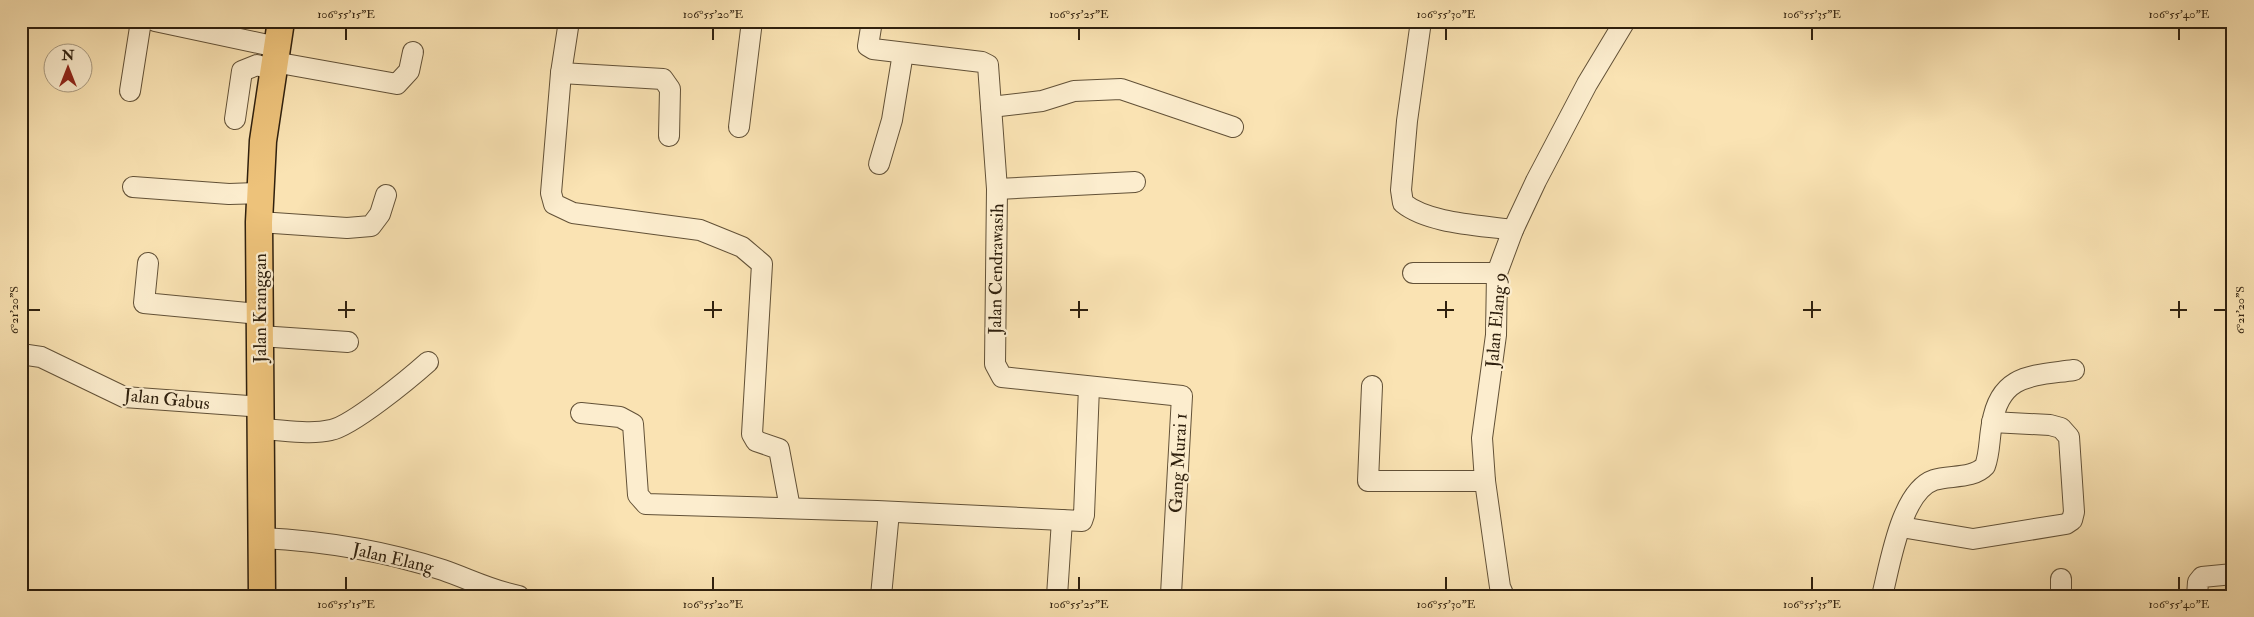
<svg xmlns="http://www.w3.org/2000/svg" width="2254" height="617" font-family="'IM FELL Double Pica',serif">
<rect width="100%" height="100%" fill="#fae3b3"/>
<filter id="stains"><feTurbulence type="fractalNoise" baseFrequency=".004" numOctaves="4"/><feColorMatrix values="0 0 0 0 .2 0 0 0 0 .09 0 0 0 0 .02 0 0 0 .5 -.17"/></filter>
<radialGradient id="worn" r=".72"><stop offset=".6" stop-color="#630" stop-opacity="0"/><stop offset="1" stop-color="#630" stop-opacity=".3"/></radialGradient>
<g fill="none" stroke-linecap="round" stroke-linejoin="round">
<g stroke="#625137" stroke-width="22">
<g id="minor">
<path d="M155,21l122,26"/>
<path d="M569,21l-8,52 -10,120 3,11 19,9 127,17 42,17 20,17 -10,170 4,7 23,8 11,59"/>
<path d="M872,21l-4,25 5,3 109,13 6,3 9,124 -2,175 7,13 180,19 -11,198"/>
<path d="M1421,21l-14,100 -6,69 2,13c26,21 78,22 110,27"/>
<path d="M274,62l123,22 12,-13 4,-19"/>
<path d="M561,73l102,6 7,10 -1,47"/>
<path d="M130,91l11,-70"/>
<path d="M991,107l51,-6 32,-10 47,-2 112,38"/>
<path d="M235,119l7,-48 15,-6 16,5"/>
<path d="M739,127l13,-106"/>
<path d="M879,164l13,-44 11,-67"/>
<path d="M133,187l96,7 31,-1"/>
<path d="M997,189l138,-7"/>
<path d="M259,222l88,6 24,-2 9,-12 6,-19"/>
<path d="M148,263l-4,40 115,11"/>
<path d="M1413,273h84"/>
<path d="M260,336l88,6"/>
<path d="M21,354l20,3 83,40 138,10"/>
<path d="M1372,386l-4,95h117"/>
<path d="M581,413l39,4 13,7 5,71 8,9 231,7 205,10 2,-6 5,-128"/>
<path d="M262,429c22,1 48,6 69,1 21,-4 79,-52 97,-68"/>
<path d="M1901,527l72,12 93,-15 6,-4 2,-8 -5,-75 -8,-9 -11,-3 -58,-3"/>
<path d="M262,538c61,3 123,13 181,32 26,9 49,21 76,26"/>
<path d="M881,596l8,-84"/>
<path d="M1057,596l5,-76"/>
<path d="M1504,596l-4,-9 -4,-28 -11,-78 -3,-43 14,-103 1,-62 16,-43 23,-49 51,-97 38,-63"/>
<path d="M1882,596c8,-31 19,-105 52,-116 16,-5 39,-1 51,-14 5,-13 4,-28 7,-42 8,-51 41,-48 82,-54"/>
<path d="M2061,596v-17"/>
<path d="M2197,596l1,-14 4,-5 31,-3"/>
</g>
</g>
<g stroke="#2f200e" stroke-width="29">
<path id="major" d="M262,596l-3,-374 4,-81 18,-120"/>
</g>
<use href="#minor" stroke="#fcedce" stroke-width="20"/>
<use href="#major" stroke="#edc27a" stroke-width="26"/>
</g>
<path fill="none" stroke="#2f200e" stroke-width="2" d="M346,28v12M713,28v12M1079,28v12M1446,28v12M1812,28v12M2179,28v12M346,301v17M713,301v17M1079,301v17M1446,301v17M1812,301v17M2179,301v17M28,310h12M338,310h17M704,310h18M1070,310h18M1437,310h17M1803,310h18M2170,310h17M2214,310h12M346,577v13M713,577v13M1079,577v13M1446,577v13M1812,577v13M2179,577v13"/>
<g text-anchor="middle" stroke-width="4.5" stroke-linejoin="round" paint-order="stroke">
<g font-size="18" fill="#2f200e" stroke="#fcedce">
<text transform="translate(996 269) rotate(-89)" y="6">Jalan Cendrawasih</text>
<text transform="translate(260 308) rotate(-90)" y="6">Jalan Kranggan</text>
<text transform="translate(1496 320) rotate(-85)" y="6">Jalan Elang 9</text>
<text transform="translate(167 399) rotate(6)" y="6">Jalan Gabus</text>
<text transform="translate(1178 463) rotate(-87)" y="6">Gang Murai 1</text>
<text transform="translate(393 558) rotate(13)" y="6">Jalan Elang</text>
</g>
</g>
<rect width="2254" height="617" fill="none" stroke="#fae3b3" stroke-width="55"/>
<g transform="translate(68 68)"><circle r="24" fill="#fcedce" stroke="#aa9b81"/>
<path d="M0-4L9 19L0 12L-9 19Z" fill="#8f2418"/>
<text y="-8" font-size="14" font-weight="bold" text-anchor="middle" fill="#2f200e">N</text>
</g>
<rect x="28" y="28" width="2198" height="562" fill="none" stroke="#2f200e" stroke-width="2"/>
<g font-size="12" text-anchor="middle" fill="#2f200e">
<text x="346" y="18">106°55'15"E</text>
<text x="713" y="18">106°55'20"E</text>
<text x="1079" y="18">106°55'25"E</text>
<text x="1446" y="18">106°55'30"E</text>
<text x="1812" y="18">106°55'35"E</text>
<text x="2179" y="18">106°55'40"E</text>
<text transform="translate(14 310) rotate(-90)" y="4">6°21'20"S</text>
<text transform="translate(2240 310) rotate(-90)" y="4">6°21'20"S</text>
<text x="346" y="608">106°55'15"E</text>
<text x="713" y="608">106°55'20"E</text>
<text x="1079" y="608">106°55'25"E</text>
<text x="1446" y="608">106°55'30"E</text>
<text x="1812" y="608">106°55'35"E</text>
<text x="2179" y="608">106°55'40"E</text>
</g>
<rect width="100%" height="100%" filter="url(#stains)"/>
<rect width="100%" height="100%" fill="url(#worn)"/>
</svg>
